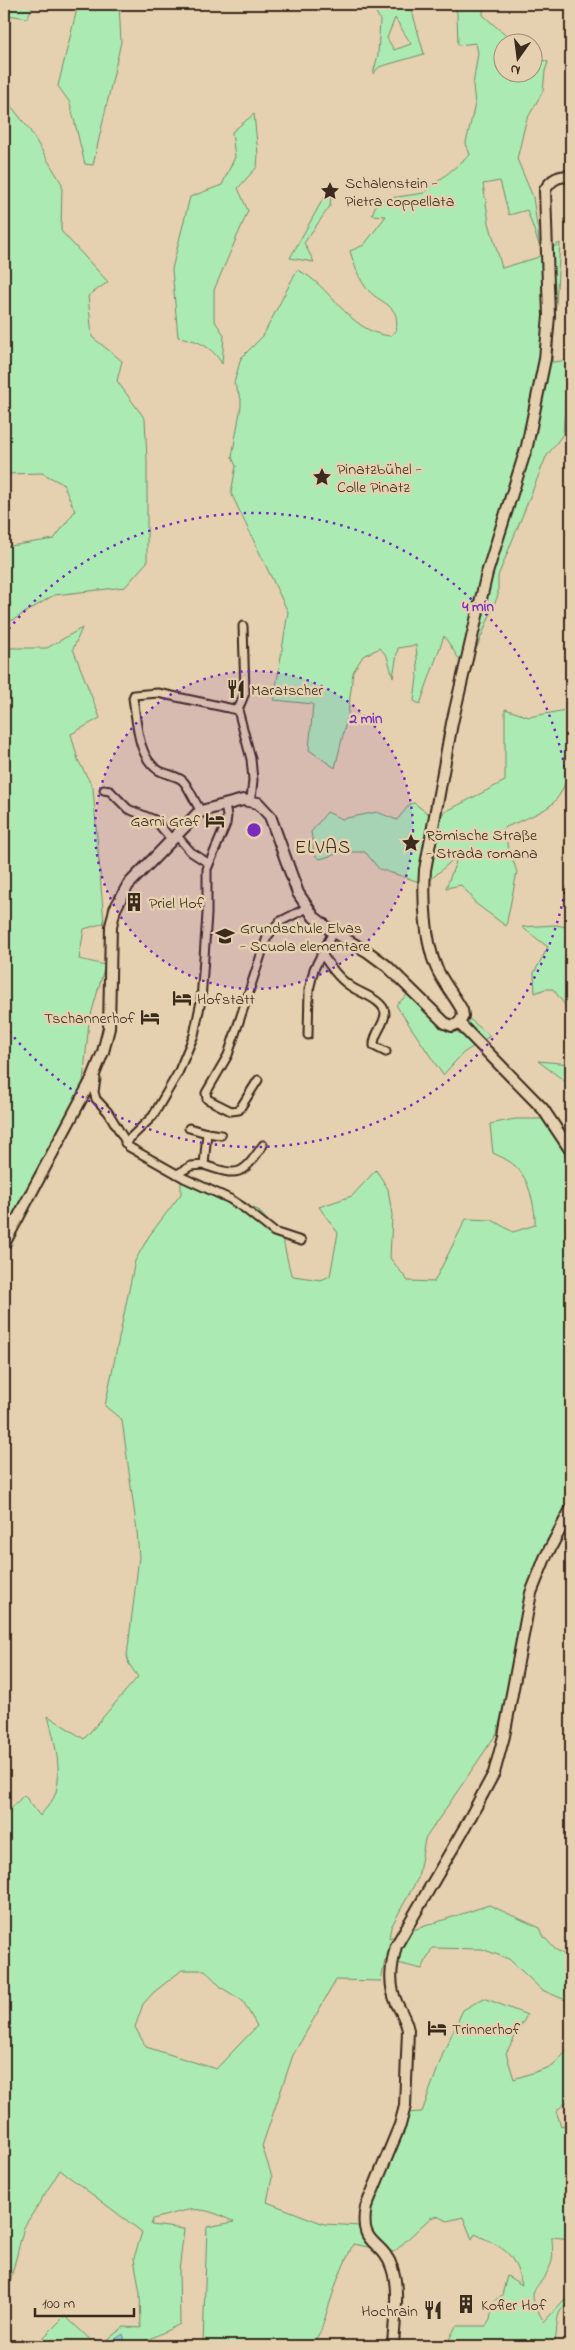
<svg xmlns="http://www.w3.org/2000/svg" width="575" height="2350" font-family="'Indie Flower',sans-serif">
<rect width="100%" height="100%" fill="#e5d0af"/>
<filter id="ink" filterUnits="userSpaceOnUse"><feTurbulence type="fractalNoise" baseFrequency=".02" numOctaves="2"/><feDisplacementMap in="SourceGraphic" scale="10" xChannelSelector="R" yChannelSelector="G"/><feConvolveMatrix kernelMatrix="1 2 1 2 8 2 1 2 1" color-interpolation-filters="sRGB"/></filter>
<g filter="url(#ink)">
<g fill="#abebb3" stroke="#738a68" fill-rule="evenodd">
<path d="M4,4h30l-7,14 -19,-3 -4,3z"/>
<path d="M71,4h48l2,38 -28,123 -8,-1 -15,-61 -12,-17 19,-77 -7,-3z"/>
<path d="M372,4h38l14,50 -45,13 -6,7 5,-19 2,-35zM395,18l16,26 -17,6 -7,-12z"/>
<path d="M454,4h29v11l30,27h-11v30h30l1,-15 15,5 -3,9 -2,20 -17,30 -9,38 16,38 7,50 -13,-37 -18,5 -9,-34 -17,3 6,39 13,45 34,-10 24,-15 -8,119 19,-2v19l-5,13 -3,42 -17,23 -48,119v19l-23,57 -14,10 -17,-26 -24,68 -6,-3 4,-31 -2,-25 -18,3 -5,29 -6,-21 -7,-8 -17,8 -10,16 -5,42 -13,54 -26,-18 4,-46 -39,-4 14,-88 -57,-119 5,-27 -4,-9 9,-51v-7l-7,-16 7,-25 22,-22 34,-66c33,13 50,62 93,66l6,-5c5,-27 -14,-26 -28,-41 -9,-10 -14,-26 -18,-39l14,-6 22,-29 -14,-1 4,-11 8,-5 40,-6 46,-38 -4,-12 9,-39 -2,-19 5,-32 -2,-10 -18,2 -1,-32z"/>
<path d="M4,97l25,32 33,55 -1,47 47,51 -20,14 4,41 30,24 -5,20 28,38 2,41v102l-22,25 -71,8 -41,25h-9v-73l50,-8 21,-28 -12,-27 -21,-11 -38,1z"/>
<path d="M254,114l4,40 -1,13 -19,21 10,23 -34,79v30l10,15 -2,29c-10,-18 -25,-24 -44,-27l-6,-68 18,-72 32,-12 13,-28 -3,-25z"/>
<path d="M331,195l-1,11 -26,37 10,19 -24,-4 33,-59z"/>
<path d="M82,628l-9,21 27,69 -29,16 7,26 15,28 11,135 -20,6 -5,30 26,6 -16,57 -6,60 -79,175v-602h6v-7h37z"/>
<path d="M505,709l24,8 42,-8c0,31 4,74 -20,96 -13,10 -33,16 -49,24l15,43 -11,54 -31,-23 -4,-7 -10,-11 -15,3 13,-34 -33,30 -47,-15 -14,-17h-22l-23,7 -5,-4 -4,-23 16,-20 15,7 35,-7 20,8 13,-16 4,-1 17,13 10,-2 64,-33z"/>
<path d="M556,925l15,3v85l-18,-24h-8l-10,4 -1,-20 14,-26 -26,-20z"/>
<path d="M414,989l33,33 20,-5 23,19 -27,17 -20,22 -47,-70z"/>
<path d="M538,1061l33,3v20l-5,-2z"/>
<path d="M515,1119h38l18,26v364l-40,84 -34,140 -72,106 -7,39 -27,49 -2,11 100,-33 51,23 4,9 11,12 16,10v45l-3,-3 -26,-11 -33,-31 -27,-10 -50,-1 -10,21 -37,-9 -4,21 -45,-1 -43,75 -31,91 10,31 -5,25 57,22 37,2 44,-113 17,-1 22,-61 19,-41 21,-12 43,17 -21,38 8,26 39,-13 18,-20v52l-15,13 5,15 6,-2 4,3v112l-19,-2c0,8 2,20 -1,27 -12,31 -30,19 -7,58l20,-22 7,-3v5c-21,10 -10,29 -18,44h-107l10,-20h30l4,-6 3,-18 9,-7 5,-19 15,9c-9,-34 -16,-36 -47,-51l-3,5 -9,-22 -16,4 -10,-5 -7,2 -36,34 -41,-8 -15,34 -18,55 -8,13h-112l3,-2 4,-117 27,-5c-37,-19 -43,-13 -81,-3l-2,6 33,4 -5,42 1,53 -30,15 1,7h-116l30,-30 31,29h4l24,-18 17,1 -1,-35 -6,-35 8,-26 -82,-62 -36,57 -20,78v-489l20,-21 16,21c4,-6 11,-12 14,-19 10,-21 0,-59 -6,-81l36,23 54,-62 -9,-13 -2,-8 12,-99 -2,-26 -15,-111 -17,-14 30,-145 14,-25 32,-42v-15l77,31 24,26 8,35 3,5 28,4 9,-4 8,-43 -19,-26 33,-11 24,-26 12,19 4,26 -2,43 18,23 26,1 32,-63 26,1 21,12 22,-7c1,-14 -5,-40 -13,-51 -7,-11 -18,-16 -29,-21l-3,-29zM182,1970h23l17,18 21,13 14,25 -41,43 -70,-22 -11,-20 8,-23 11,-12z"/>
</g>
<path fill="#86cce7" stroke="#688b97" d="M123,2334l3,12h-21z"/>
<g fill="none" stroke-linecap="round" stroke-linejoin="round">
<g stroke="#3b2a1e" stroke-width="11">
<g id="street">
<path d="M243,626l2,67 -7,17 13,49 2,21 -2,20"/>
<path d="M104,790l6,1 18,18 27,11 17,20"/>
<path d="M201,811c-6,-8 -12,-24 -18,-30 -6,-6 -17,-6 -25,-11 -21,-14 -21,-49 -25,-72l1,-3 24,-2 80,17"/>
<path d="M177,836l14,16 17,11"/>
<path d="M322,954c8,12 16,24 28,32 9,7 35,14 35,28 -1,12 -12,20 -11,32l12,6"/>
<path d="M308,1035l1,-45 5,-21 19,-37"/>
<path d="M93,1077l3,2 -2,13 2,7 12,13 21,35 55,31 46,21 14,9 30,24 27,9"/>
<path d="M258,1080l-19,30 -8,1 -24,-12 -1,-6 22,-38 39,-118 12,-15 28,-14"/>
<path d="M207,1133l14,2"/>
<path d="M125,1143l28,-27 25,-43 16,-38 7,-34 6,-87v-45l19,-45 1,-8 -2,-11"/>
<path d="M204,1165c35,12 38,11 59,-20"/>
<path d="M177,1174l14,-8 13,-1 3,-32 -18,-5"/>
</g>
</g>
<g stroke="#3b2a1e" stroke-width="14">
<g id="secondary">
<path d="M459,1023l4,-7 -1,-6c-8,-15 -19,-27 -26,-43 -11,-26 -13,-69 -11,-97l27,-147 35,-150 40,-127 18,-87 4,-43 -4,-126c7,-12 14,-14 26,-14"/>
<path d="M459,1023l84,86 28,42"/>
<path d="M4,1244l89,-167 10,-25 6,-24 2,-102 4,-17 13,-24 69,-71 8,-4 38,-10 15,3 12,13 28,77 16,24 19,15 35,20 19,14 58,57 7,3 7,-3"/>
<path d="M393,2346c1,-24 7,-55 -1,-78 -9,-29 -34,-21 -26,-61l34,-82 5,-19 3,-76c-2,-10 -6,-17 -11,-26 -9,-19 -6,-38 -1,-58l69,-119 29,-54 10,-37 27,-143 14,-35 26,-49"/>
</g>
</g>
<use href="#street" stroke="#e5d0af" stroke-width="7"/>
<use href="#secondary" stroke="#e5d0af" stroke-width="10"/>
</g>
</g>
<circle cx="254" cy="830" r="159" fill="#7b2cbf" fill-opacity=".12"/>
<g fill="none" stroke="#7b2cbf" stroke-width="2.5" stroke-dasharray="2.5 5">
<circle cx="254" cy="830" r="159"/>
<path d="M4 635A317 317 0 1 1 4 1025"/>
</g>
<defs>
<g id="sight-bare" transform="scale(1.5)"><path d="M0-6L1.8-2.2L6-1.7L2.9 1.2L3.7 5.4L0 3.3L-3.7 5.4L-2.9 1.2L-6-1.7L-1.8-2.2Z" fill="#3b2a1e" stroke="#e5d0af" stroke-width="2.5" paint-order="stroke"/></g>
<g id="restaurant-bare" transform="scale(1.5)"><path d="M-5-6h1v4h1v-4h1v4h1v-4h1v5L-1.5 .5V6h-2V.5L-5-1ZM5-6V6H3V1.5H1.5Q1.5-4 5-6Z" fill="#3b2a1e" stroke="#e5d0af" stroke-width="2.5" paint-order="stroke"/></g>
<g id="hotel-bare" transform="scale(1.5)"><path d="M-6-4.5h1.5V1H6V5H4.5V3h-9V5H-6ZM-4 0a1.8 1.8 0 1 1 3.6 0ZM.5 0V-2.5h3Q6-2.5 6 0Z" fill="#3b2a1e" stroke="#e5d0af" stroke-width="2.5" paint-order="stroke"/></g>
<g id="building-bare" transform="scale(1.5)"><path d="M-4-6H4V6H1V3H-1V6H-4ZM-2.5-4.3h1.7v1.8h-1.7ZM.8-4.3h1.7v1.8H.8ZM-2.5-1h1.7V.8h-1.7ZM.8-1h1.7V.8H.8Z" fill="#3b2a1e" stroke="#e5d0af" stroke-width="2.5" paint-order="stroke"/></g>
<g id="school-bare" transform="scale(1.5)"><path d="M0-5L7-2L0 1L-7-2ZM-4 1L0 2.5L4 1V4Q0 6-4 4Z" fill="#3b2a1e" stroke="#e5d0af" stroke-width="2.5" paint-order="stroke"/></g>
</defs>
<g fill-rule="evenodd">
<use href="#sight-bare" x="330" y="191"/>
<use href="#sight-bare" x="322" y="477"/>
<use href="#restaurant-bare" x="236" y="689"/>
<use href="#hotel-bare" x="215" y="820"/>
<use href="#sight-bare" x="411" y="843"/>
<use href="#building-bare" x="134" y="902"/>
<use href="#school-bare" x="225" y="936"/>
<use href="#hotel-bare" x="182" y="998"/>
<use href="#hotel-bare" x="150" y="1017"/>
<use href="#hotel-bare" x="437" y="2028"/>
<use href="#building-bare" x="466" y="2304"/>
<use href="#restaurant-bare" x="433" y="2310"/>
</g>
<g text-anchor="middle" stroke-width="5" stroke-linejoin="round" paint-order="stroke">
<g font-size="16" fill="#3b2a1e" stroke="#e5d0af" text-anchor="start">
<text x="345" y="188">Schalenstein -<tspan x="345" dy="18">Pietra coppellata</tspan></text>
<text x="337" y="474">Pinatzbühel -<tspan x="337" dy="18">Colle Pinatz</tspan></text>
<text x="251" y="695">Maratscher</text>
<text x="200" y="826" text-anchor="end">Garni Graf</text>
<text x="426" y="840">Römische Straße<tspan x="426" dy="18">- Strada romana</tspan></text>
<text x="149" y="908">Priel Hof</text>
<text x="240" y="933">Grundschule Elvas<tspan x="240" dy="18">- Scuola elementare</tspan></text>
<text x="197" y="1004">Hofstatt</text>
<text x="135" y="1023" text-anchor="end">Tschannerhof</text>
<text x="452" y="2034">Trinnerhof</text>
<text x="481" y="2310">Kofler Hof</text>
<text x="418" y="2316" text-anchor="end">Hochrain</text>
</g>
<g font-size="19" letter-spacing="1" fill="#3b2a1e" stroke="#e5d0af">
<text x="323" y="853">ELVAS</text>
</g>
</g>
<circle cx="254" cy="830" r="8" fill="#7b2cbf" stroke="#e5d0af" stroke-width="2.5"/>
<g font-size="15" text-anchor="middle" font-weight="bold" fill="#7b2cbf" stroke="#e5d0af" stroke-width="5" stroke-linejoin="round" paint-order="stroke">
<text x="478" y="611">4 min</text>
<text x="366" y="723">2 min</text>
</g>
<rect width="575" height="2350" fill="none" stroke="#e5d0af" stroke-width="20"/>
<rect x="10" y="10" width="555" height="2330" fill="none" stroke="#3b2a1e" stroke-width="2" filter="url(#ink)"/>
<g transform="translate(518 58) rotate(194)"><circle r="24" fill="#e5d0af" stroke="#a18e75"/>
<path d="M0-4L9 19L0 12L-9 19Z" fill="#3b2a1e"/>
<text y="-8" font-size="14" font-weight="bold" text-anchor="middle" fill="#3b2a1e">N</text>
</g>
<path d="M35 2308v8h99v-8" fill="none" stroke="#3b2a1e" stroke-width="2.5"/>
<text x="42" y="2308" font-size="15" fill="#3b2a1e" stroke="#e5d0af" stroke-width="4" paint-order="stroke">100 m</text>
</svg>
